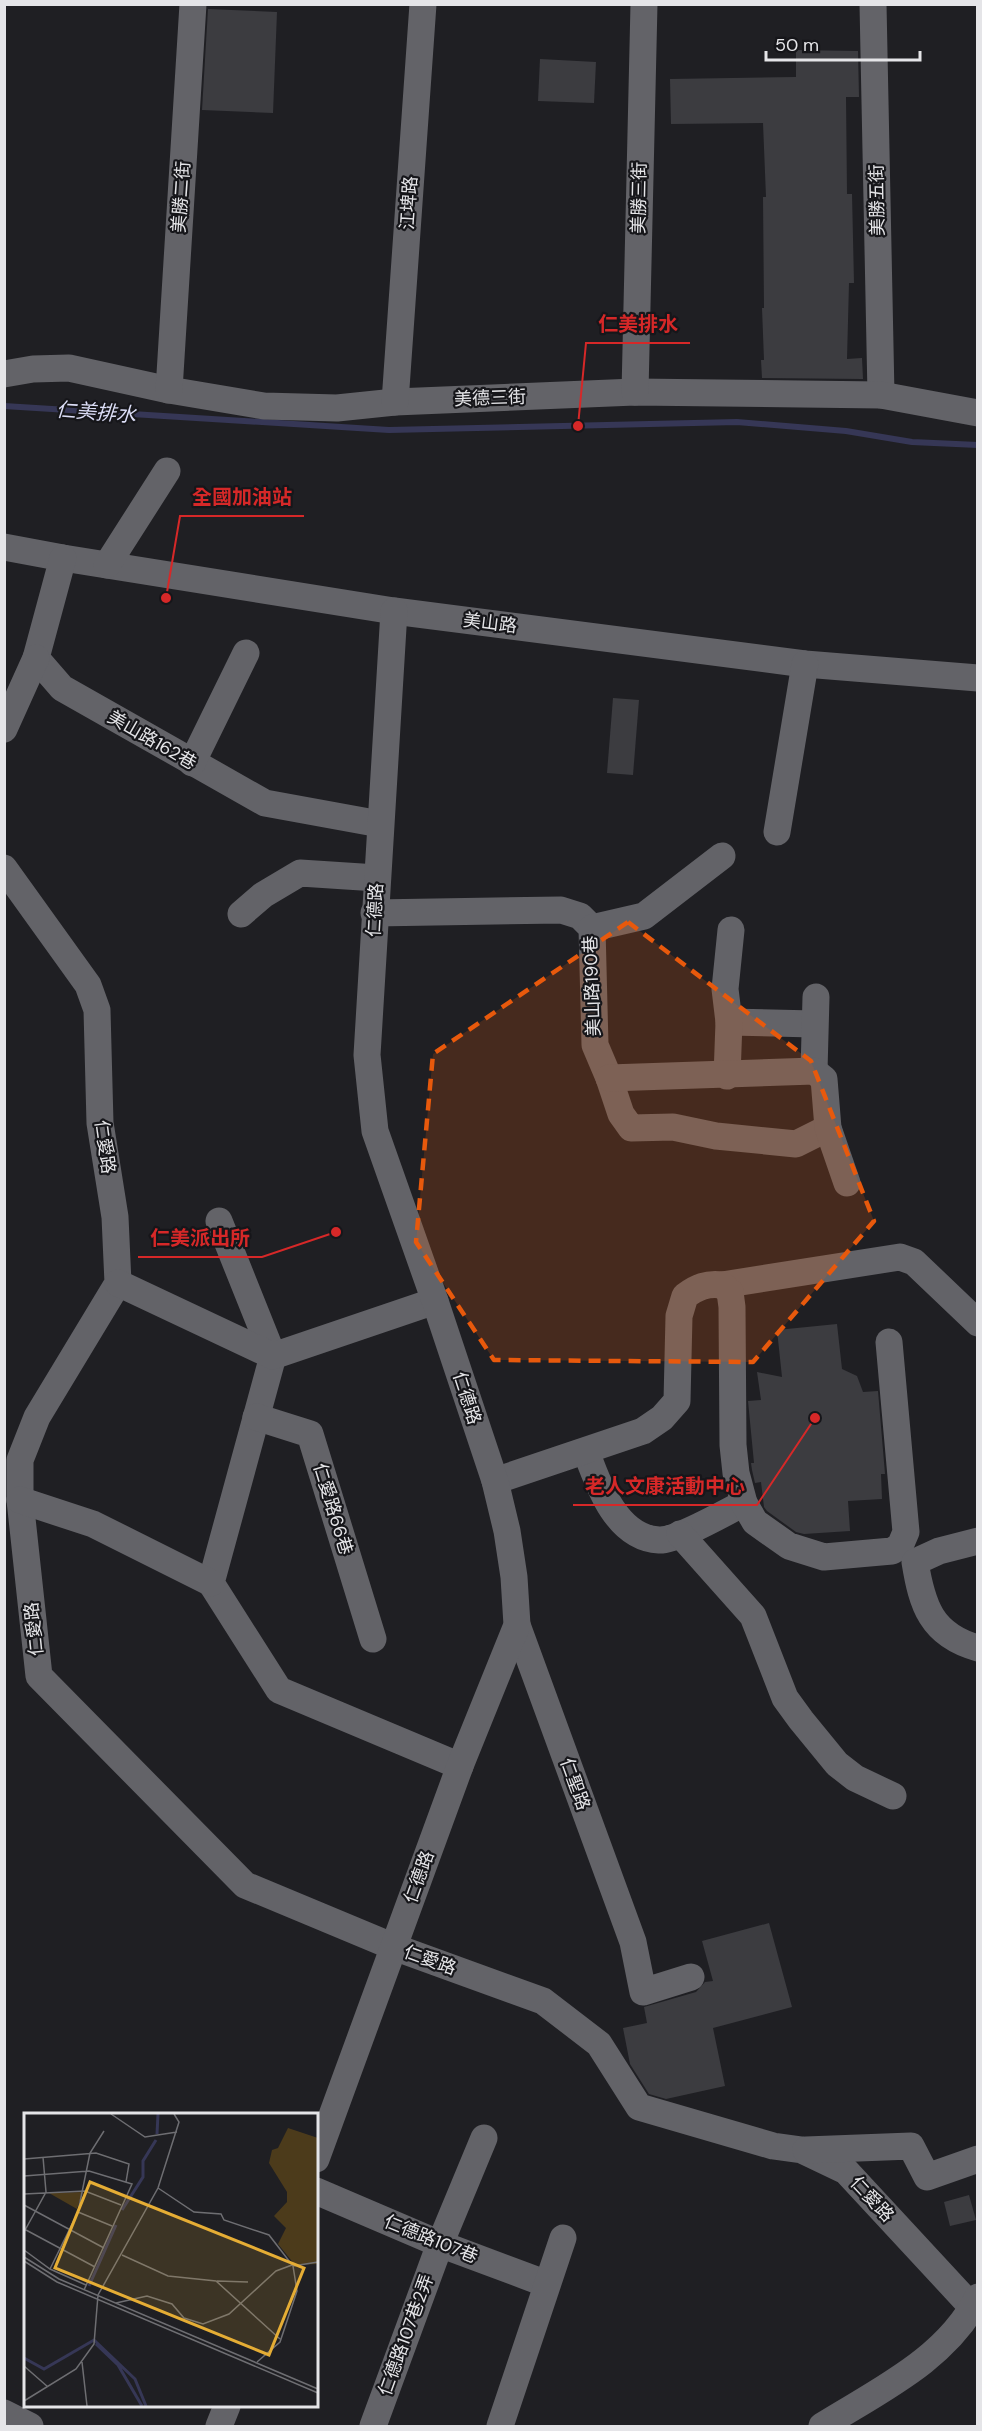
<svg xmlns="http://www.w3.org/2000/svg" width="982" height="2431" font-family="'DM Sans','Noto Sans TC',sans-serif">
<rect width="100%" height="100%" fill="#1f1f23"/>
<g fill="none" stroke-linecap="round" stroke-linejoin="round">
<path stroke="#363756" stroke-width="6" d="M4,406l385,24 348,-8 109,9 66,11 66,3"/>
</g>
<g fill="#3c3c40">
<path d="M208,9l69,3 -4,101 -71,-3z"/>
<path d="M796,50l62,1 1,46h-13l1,97h5l2,89h-5l-2,76 15,-1 1,21 -101,-1 -1,-18h3l-2,-52h2l-1,-111h3l-3,-74 -92,1 -1,-45 126,-2z"/>
<path d="M540,59l56,3 -2,41 -56,-2z"/>
<path d="M613,698l26,2 -6,75 -26,-2z"/>
<path d="M837,1324l5,45 15,7 6,16 15,-1 7,83h-4l1,25 -34,2 2,30 -46,3 -8,-2 -29,-21 -3,-4 -3,-25 -6,1 -3,-13 -1,-7h3l-6,-62 13,-1 -4,-28 25,5 -5,-47z"/>
<path d="M769,1923l23,84 -79,21 12,58 -59,13 -17,-5 -19,-30 -7,-36 24,-5 -3,-16 52,-15 9,-10 8,-1 -11,-40z"/>
<path d="M969,2195l7,25 -26,6 -6,-24z"/>
</g>
<g fill="none" stroke-linecap="round" stroke-linejoin="round">
<g stroke="#636368" stroke-width="27">
<path d="M873,4l8,391"/>
<path d="M4,374l29,-5 36,-1 100,22 95,16 73,2 58,-6 240,-10 246,3 97,18"/>
<path d="M169,390l24,-386"/>
<path d="M635,392l9,-388"/>
<path d="M395,402l28,-398"/>
<path d="M4,547l59,11 331,53 411,53 173,14"/>
<path d="M63,558l-27,100 26,30 203,115 115,21"/>
<path d="M107,565l60,-94"/>
<path d="M4,729l32,-71"/>
<path d="M192,763l54,-110"/>
<path d="M777,832l28,-168"/>
<path d="M4,868l84,117 9,25 3,113 15,94 3,66 -81,134 -17,43v40l19,176 206,209 149,62 149,54 56,43 40,63 134,39 29,4 44,21 126,136"/>
<path d="M374,913l187,-3 19,6 12,12 3,117 14,33 12,36 10,14 42,-1 43,9 80,8 32,-16"/>
<path d="M241,914l22,-19 37,-22 77,5"/>
<path d="M592,928l52,-12 78,-60"/>
<path d="M729,1022l85,2"/>
<path d="M814,1071l2,-74"/>
<path d="M727,1076l2,-54 -4,-33 6,-59"/>
<path d="M609,1078l205,-7 10,8 4,49 19,55"/>
<path d="M219,1221l54,135 -62,227 68,107 181,76"/>
<path d="M118,1283l155,73 162,-55"/>
<path d="M722,1285l178,-28 14,5 64,61"/>
<path d="M256,1417l54,17 63,205"/>
<path d="M586,1451c12,33 30,87 73,89 17,1 67,-28 85,-37"/>
<path d="M495,1481l148,-50 19,-13 15,-17 2,-85 6,-20c12,-9 22,-13 37,-11l8,7 2,15 1,138 3,28 8,30 11,19 34,24 35,11 68,-6 8,-5 6,-14 -17,-190"/>
<path d="M20,1500l73,24 118,59"/>
<path d="M680,1534l73,82 32,82 16,22 36,44 18,14 38,18"/>
<path d="M978,1541l-39,10 -24,11c7,43 16,73 63,86"/>
<path d="M517,1625l116,317 10,50 48,-15"/>
<path d="M806,2150l105,-4 16,31 51,-18"/>
<path d="M316,2159l144,-393 57,-141 -3,-48 -7,-46 -12,-50 -60,-180 -60,-170 -8,-76 27,-444"/>
<path d="M316,2191l124,53 107,40"/>
<path d="M4,2413l26,13"/>
<path d="M219,2426l8,-20"/>
<path d="M373,2426l67,-182 44,-106"/>
<path d="M500,2426l63,-188"/>
<path d="M822,2426c56,-35 125,-67 156,-129"/>
</g>
</g>
<path fill="#e8590c" fill-opacity="0.2" stroke="#e8590c" stroke-width="4.5" stroke-dasharray="12 8" stroke-linejoin="round" d="M628,922l183,139 63,160 -121,141 -259,-2 -78,-118 17,-188z"/>
<g text-anchor="middle" stroke-width="4.5" stroke-linejoin="round" paint-order="stroke">
<g font-size="18" fill="#e5e5e8" stroke="#16161a">
<text transform="translate(181 197) rotate(-86)" y="6">美勝二街</text>
<text transform="translate(639 198) rotate(-89)" y="6">美勝三街</text>
<text transform="translate(877 200) rotate(-91)" y="6">美勝五街</text>
<text transform="translate(409 203) rotate(-86)" y="6">江埤路</text>
<text transform="translate(490 398) rotate(-2)" y="6">美德三街</text>
<text transform="translate(490 623) rotate(7)" y="6">美山路</text>
<text transform="translate(152 740) rotate(30)" y="6">美山路162巷</text>
<text transform="translate(375 910) rotate(-87)" y="6">仁德路</text>
<text transform="translate(592 986) rotate(-92)" y="6">美山路190巷</text>
<text transform="translate(105 1147) rotate(82)" y="6">仁愛路</text>
<text transform="translate(467 1398) rotate(72)" y="6">仁德路</text>
<text transform="translate(333 1509) rotate(73)" y="6">仁愛路66巷</text>
<text transform="translate(34 1629) rotate(-96)" y="6">仁愛路</text>
<text transform="translate(575 1784) rotate(70)" y="6">仁聖路</text>
<text transform="translate(419 1877) rotate(-70)" y="6">仁德路</text>
<text transform="translate(430 1960) rotate(20)" y="6">仁愛路</text>
<text transform="translate(872 2199) rotate(47)" y="6">仁愛路</text>
<text transform="translate(431 2239) rotate(22)" y="6">仁德路107巷</text>
<text transform="translate(406 2335) rotate(-70)" y="6">仁德路107巷2弄</text>
</g>
<g font-size="20" font-style="italic" fill="#dcdef7" stroke="#16161a">
<text transform="translate(96 412) rotate(4)" y="7">仁美排水</text>
</g>
</g>
<g transform="translate(24 2113)">
<rect width="294" height="294" fill="#1f1f23"/>
<path d="M59,79l-6,17 -28,-16z" fill="#4c3b1b"/>
<path d="M264,15l30,10v126l-23,1 -17,-21 8,-16 -12,-12 13,-14v-10l-18,-29 3,-13 6,-2z" fill="#4c3b1b"/>
<path fill="none" stroke="#363756" stroke-width="3" d="M133,21l1,-20M98,97l21,-33v-16l13,-21M65,173l27,-61M72,231l22,21 24,41M0,245l20,11 50,-29 41,39 11,27"/>
<path fill="none" stroke="#6e6e72" stroke-width="1.5" d="M87,1l34,23 32,-5M0,46l72,-6 33,11 -3,18M0,63l65,-5 43,13 -48,106M134,75l36,24 27,2 3,6 45,15 24,31 4,25 -17,51 -23,20M0,81l61,-3 36,14M0,92l80,43M54,99l34,14M2,117l69,37M0,119l22,-40 -3,-35M0,137l26,19 36,16M98,142l46,21 48,5 64,58M0,144l35,22 259,110M0,148l33,21 261,111M269,153l25,-4M26,156l28,-57 12,-59 14,-22M193,168l31,1M92,190l31,-7 25,8 12,14 19,6 26,-10 47,-43 16,-6M58,249l5,44M0,253l24,21M0,288l52,-32 18,-25 4,-49 60,-107 21,-66 -5,-8"/>
<path fill="#e5ad35" fill-opacity="0.15" stroke="#e5ad35" stroke-width="3" d="M66,69l214,86 -35,87 -214,-87z"/>
<rect width="294" height="294" fill="none" stroke="#e5e5e8" stroke-width="3"/>
</g>
<path fill="none" stroke="#d62828" stroke-width="2" d="M578 426L586 343H690M166 598L180 516H304M336 1232L262 1257H138M815 1418L757 1505H573"/>
<g fill="#d62828" stroke="#16161a" stroke-width="2">
<circle cx="578" cy="426" r="6"/>
<circle cx="166" cy="598" r="6"/>
<circle cx="336" cy="1232" r="6"/>
<circle cx="815" cy="1418" r="6"/>
</g>
<g font-size="20" text-anchor="middle" font-weight="bold" fill="#d62828" stroke="#16161a" stroke-width="4.5" stroke-linejoin="round" paint-order="stroke">
<text x="638" y="331">仁美排水</text>
<text x="242" y="504">全國加油站</text>
<text x="200" y="1245">仁美派出所</text>
<text x="665" y="1493">老人文康活動中心</text>
</g>
<rect width="982" height="2431" fill="none" stroke="#e5e5e8" stroke-width="12"/>
<path d="M766 51v9h154v-9" fill="none" stroke="#e5e5e8" stroke-width="3"/>
<text x="775" y="51" font-size="18" fill="#e5e5e8" stroke="#16161a" stroke-width="4.5" paint-order="stroke">50 m</text>
</svg>
